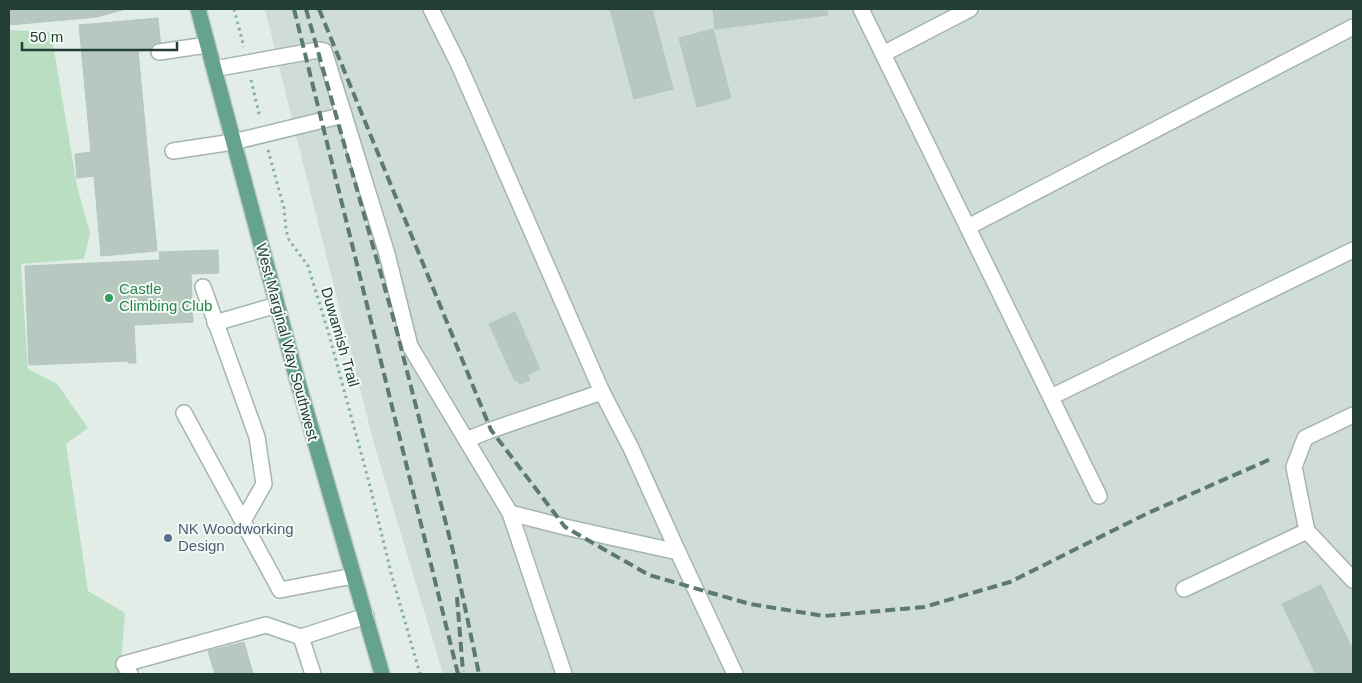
<svg xmlns="http://www.w3.org/2000/svg" width="1362" height="683" font-family="Arial,sans-serif">
<rect width="100%" height="100%" fill="#e2ede7"/>
<path fill="#d0ddd6" d="M265,9h1088v665h-910l-69,-230 -78,-308z"/>
<path fill="#badec2" d="M9,30l42,2 26,154 13,47 -4,18 1,1 -2,1 -1,6 -63,5 7,105 29,15 31,44 -22,16 22,147 37,22 -5,61h-111z"/>
<g fill="#b7c8c0" stroke="#b4c6be">
<path d="M9,9h117l-29,8 -88,8z"/>
<path d="M610,9h42l21,80 -39,10z"/>
<path d="M713,9h114l1,6 -113,14z"/>
<path d="M158,18l3,31 -23,2 19,200 -56,5 -7,-80 -17,2 -2,-24 16,-2 -12,-127z"/>
<path d="M713,29l18,69 -34,9 -18,-69z"/>
<path d="M218,250l1,23 -28,1 2,48 -59,3 2,38h-8v-2l-99,4 -4,-99 135,-6 -1,-8z"/>
<path d="M515,312l25,57 -13,6 3,5 -11,4 -1,-4 -3,1 -26,-57z"/>
<path d="M1321,585l32,65v24h-37l-34,-70z"/>
<path d="M244,642l9,32h-38l-7,-23z"/>
</g>
<g fill="none" stroke-linecap="round" stroke-linejoin="round">
<g stroke="#a5b5ae" stroke-width="18">
<g id="minor">
<path d="M431,9l27,54 144,329 -111,38 -25,10"/>
<path d="M861,9l238,487"/>
<path d="M159,52l48,-7"/>
<path d="M883,54l87,-45"/>
<path d="M214,69l104,-19 6,1 20,64"/>
<path d="M173,151l60,-9 111,-27 43,139 23,92 100,167"/>
<path d="M968,227l385,-200"/>
<path d="M203,287l54,150 7,47 -21,37"/>
<path d="M215,323l62,-18"/>
<path d="M602,392l29,56 47,104"/>
<path d="M1051,397l302,-147"/>
<path d="M184,413l96,177 73,-14"/>
<path d="M1307,531l-13,-64 11,-29 48,-23"/>
<path d="M1184,589l123,-58 46,49"/>
<path d="M301,637l12,37"/>
<path d="M130,674l-6,-10 142,-39 35,12 65,-21"/>
<path d="M564,674l-54,-161 55,14 113,25 57,122"/>
</g>
</g>
<g stroke="#c1c9c6" stroke-width="18">
<path id="major" d="M198,9l99,370 85,295"/>
</g>
<g stroke="#82b19f" stroke-width="3" stroke-dasharray="2.5 4" stroke-linecap="butt">
<path d="M234,9l10,38"/>
<path d="M251,80l9,38"/>
<path d="M268,150l16,58 2,22 3,10 19,26 20,65 42,155 21,87 29,101"/>
</g>
<use href="#minor" stroke="#fff" stroke-width="15"/>
<use href="#major" stroke="#65a38f" stroke-width="15"/>
<g stroke="#5c7a70" stroke-width="4" stroke-dasharray="10 5" stroke-linecap="butt">
<path d="M294,9l164,665"/>
<path d="M306,9l89,315 59,231 25,119"/>
<path d="M319,9l172,421 74,97 84,48 101,29 74,12 100,-9 86,-25 138,-69 125,-55"/>
<path d="M457,597l6,75"/>
</g>
</g>
<circle fill="#2e9e5b" stroke="#f3f9f5" stroke-width="2" cx="109" cy="298" r="5"/>
<circle fill="#5c6f8a" stroke="#f3f9f5" stroke-width="2" cx="168" cy="538" r="5"/>
<g text-anchor="middle" stroke-width="4" stroke-linejoin="round" paint-order="stroke">
<g font-size="15" fill="#27864d" stroke="#f3f9f5" text-anchor="start">
<text x="119" y="294">Castle<tspan x="119" dy="17">Climbing Club</tspan></text>
</g>
<g font-size="15" fill="#223e35" stroke="#f3f9f5">
<text transform="translate(340 337) rotate(74)" y="5">Duwamish Trail</text>
<text transform="translate(287 342) rotate(75)" y="5">West Marginal Way Southwest</text>
</g>
<g font-size="15" fill="#4e5e75" stroke="#f3f9f5" text-anchor="start">
<text x="178" y="534">NK Woodworking<tspan x="178" dy="17">Design</tspan></text>
</g>
</g>
<rect width="1362" height="683" fill="none" stroke="#223e35" stroke-width="20"/>
<path d="M22 42v8h155v-8" fill="none" stroke="#223e35" stroke-width="2.5"/>
<text x="30" y="42" font-size="15" fill="#223e35" stroke="#f3f9f5" stroke-width="4" paint-order="stroke">50 m</text>
</svg>
